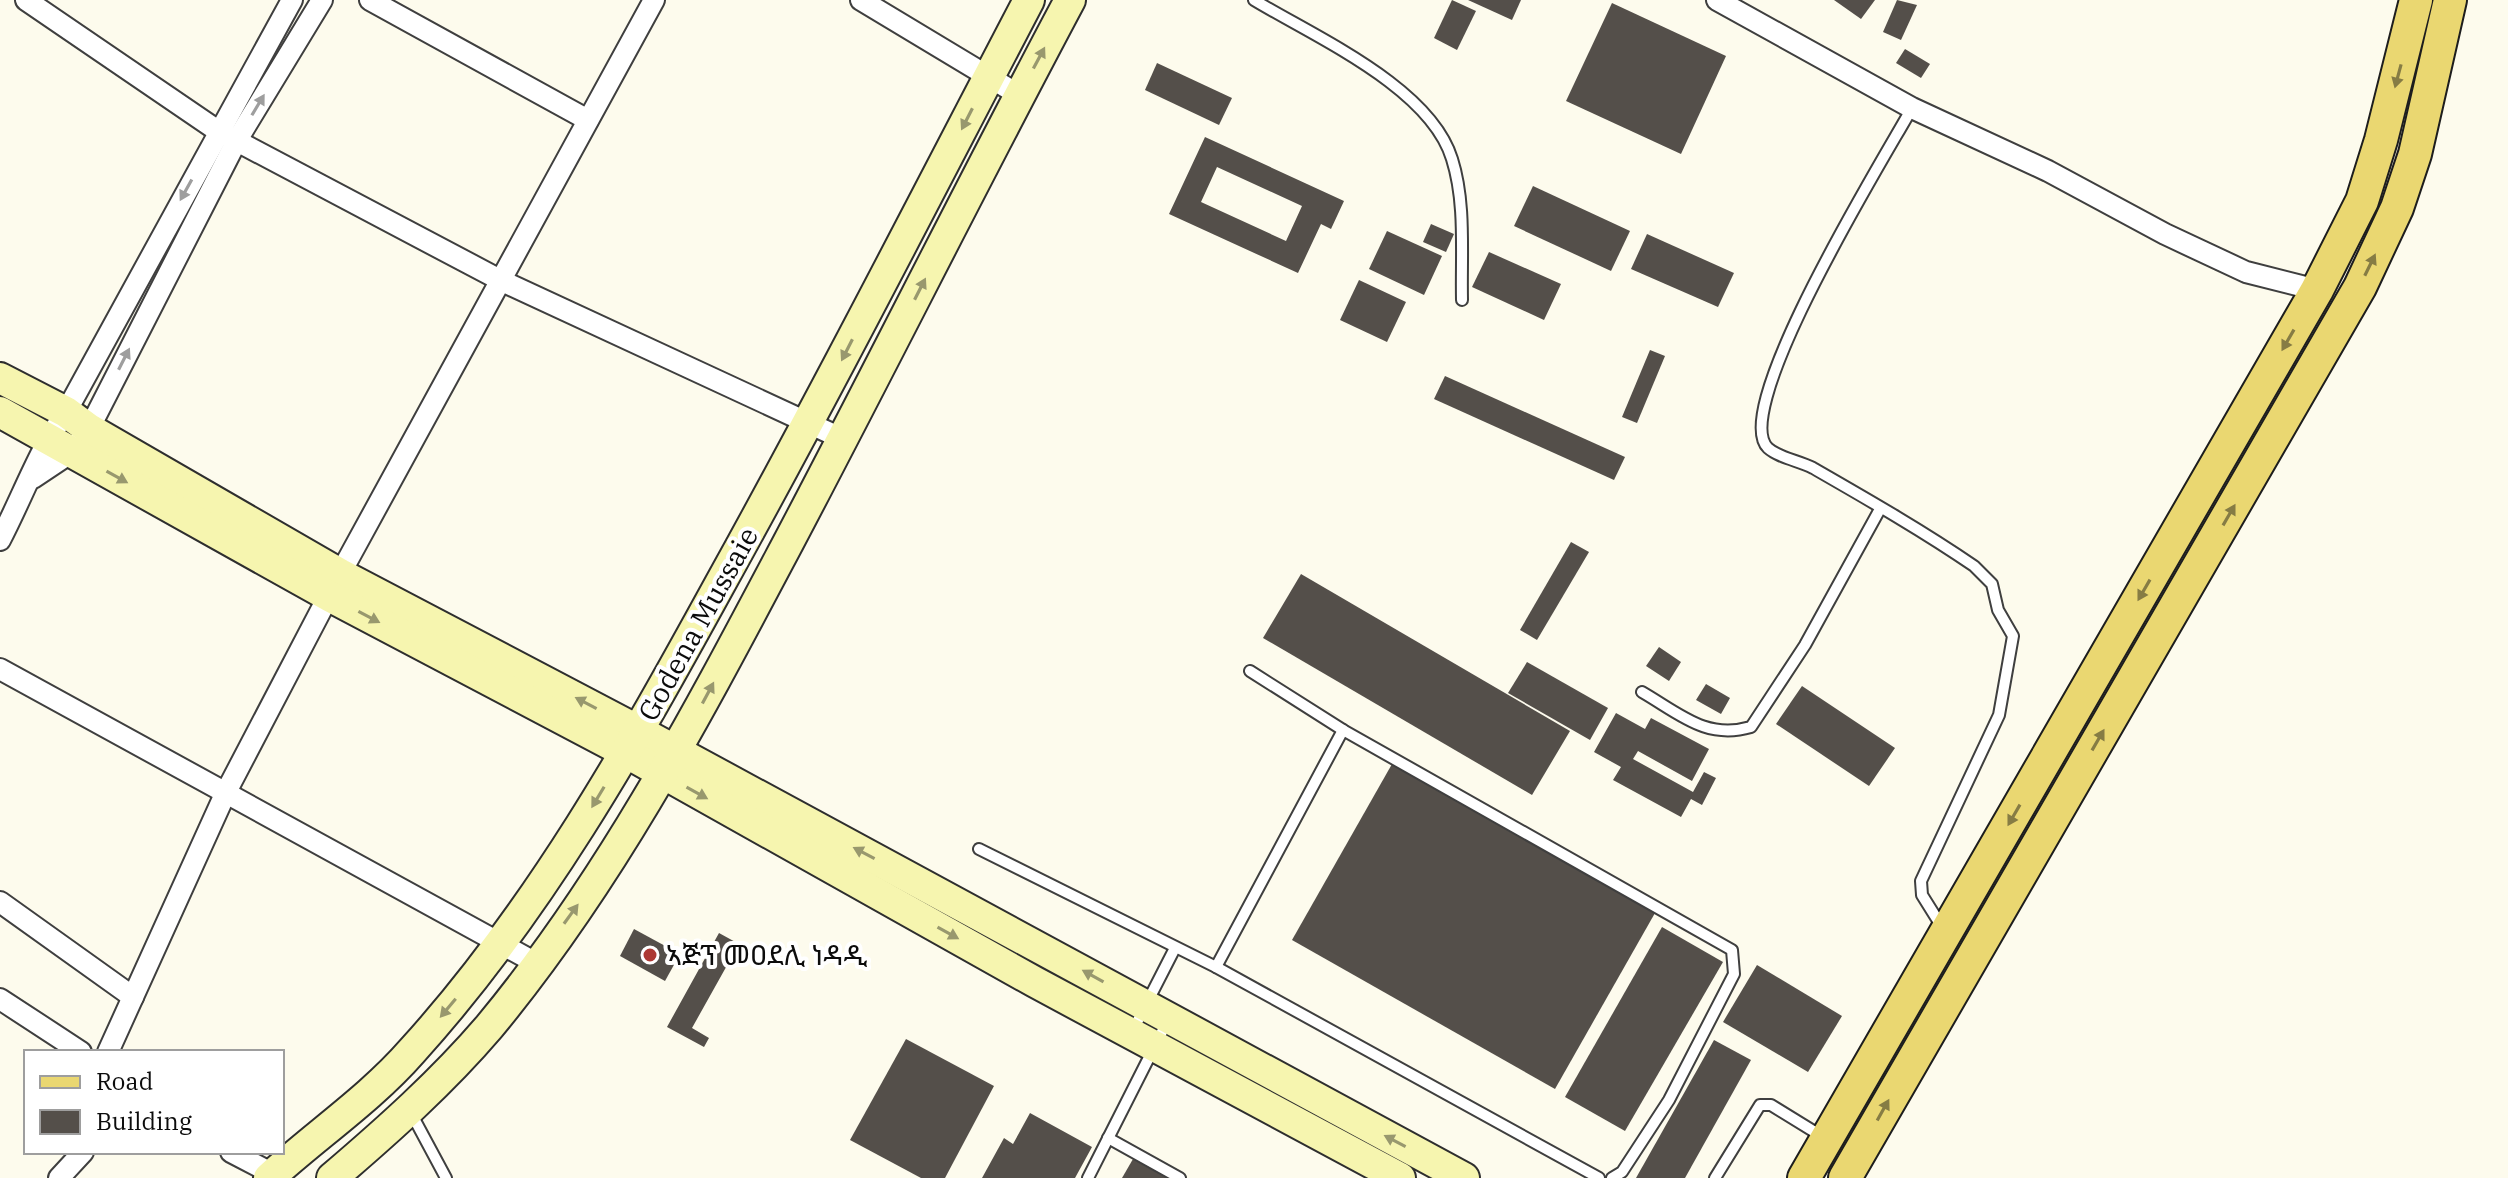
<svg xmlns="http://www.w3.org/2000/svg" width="2508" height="1178" font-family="'IBM Plex Serif','Noto Sans Ethiopic',serif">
<rect width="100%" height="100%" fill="#fdfbed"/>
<g fill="#544f4a" fill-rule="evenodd">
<path d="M1452,0l24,11 -19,39 -23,-12z"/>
<path d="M1468,0h53l-9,20z"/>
<path d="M1834,0h41l-14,19z"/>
<path d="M1897,0l20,5 -16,35 -18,-8z"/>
<path d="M1612,3l114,53 -45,98 -115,-53z"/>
<path d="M1905,49l25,15 -9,14 -25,-15z"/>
<path d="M1157,63l75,35 -13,27 -74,-35z"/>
<path d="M1205,137l139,64 -13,28 -10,-5 -23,49 -129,-59zM1217,167l85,39 -16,35 -85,-39z"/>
<path d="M1533,186l97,45 -19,40 -97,-45z"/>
<path d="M1431,224l23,10 -8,18 -23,-10z"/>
<path d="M1387,231l55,25 -18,39 -55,-26z"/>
<path d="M1647,234l87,39 -16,34 -87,-38z"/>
<path d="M1489,252l72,32 -17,36 -72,-33z"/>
<path d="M1359,280l47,22 -19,40 -47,-22z"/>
<path d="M1650,350l15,6 -28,67 -15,-6z"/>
<path d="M1445,376l180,81 -11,23 -180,-81z"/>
<path d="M1571,542l18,10 -52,88 -17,-10z"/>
<path d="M1301,574l269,157 -38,64 -269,-157z"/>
<path d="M1659,647l22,15 -12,19 -23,-15z"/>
<path d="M1527,662l81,46 -18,32 -82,-47z"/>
<path d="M1706,684l24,14 -9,16 -25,-14z"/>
<path d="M1802,686l93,62 -26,38 -93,-62z"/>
<path d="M1616,713l29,16 6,-11 58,31 -17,32 -54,-30 -5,8 60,33 11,-20 12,6 -14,27 -11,-6 -10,18 -68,-37 8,-13 -27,-15z"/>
<path d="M1392,764l263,149 -100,176 -263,-149z"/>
<path d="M1662,927l61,35 -98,169 -60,-34z"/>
<path d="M634,929l46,25 -15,27 -45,-25z"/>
<path d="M719,933l20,11 -47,84 17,10 -5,9 -37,-20z"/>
<path d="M1757,965l85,51 -34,56 -85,-50z"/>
<path d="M906,1039l88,47 -49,92h-24l-71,-38z"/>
<path d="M1714,1040l37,20 -66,118h-49z"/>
<path d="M1030,1113l62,34 -17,31h-93l22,-40 9,6z"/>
<path d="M1133,1159l34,19h-45z"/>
</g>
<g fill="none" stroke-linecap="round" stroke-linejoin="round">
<g stroke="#3f3f3f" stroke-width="14">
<g id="lane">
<path d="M1254,0c61,37 176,87 198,159 14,44 9,95 10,141"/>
<path d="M1912,108c-26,47 -184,302 -144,340 11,10 32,13 45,20 54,31 110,63 161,98l18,18 6,26 15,26 -14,79 -78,166 1,14 20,32"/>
<path d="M1250,671l93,59 389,220 2,24 -65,126 -47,72 -10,6"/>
<path d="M1642,692c38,22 64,48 109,35l54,-82 75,-136"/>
<path d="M979,849l237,118 383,211"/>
<path d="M1216,967l127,-237"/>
<path d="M1132,1032l43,-84"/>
<path d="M410,1111l36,67"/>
<path d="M1108,1138l72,40"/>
<path d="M1088,1178l80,-158"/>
<path d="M1715,1178l45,-73h11l52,32"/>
</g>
</g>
<g stroke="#3f3f3f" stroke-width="24">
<g id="street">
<path d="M26,0l192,131 284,150 341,158"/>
<path d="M370,0l218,120"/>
<path d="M861,0l158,95"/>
<path d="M1717,0l195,108 136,63 117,63 81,38 71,18"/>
<path d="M33,478l39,-26 17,-23 148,-289 85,-140"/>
<path d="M0,540c22,-42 39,-90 66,-128l226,-412"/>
<path d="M0,669l536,294"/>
<path d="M0,902l133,95"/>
<path d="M0,999l81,53"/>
<path d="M108,1052l118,-260 114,-218 314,-574"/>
<path d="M231,1152l50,26"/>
<path d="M59,1178l24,-26"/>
</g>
</g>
<g stroke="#2e2e2e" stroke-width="34">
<g id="secondary">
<path d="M0,378l66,34 23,17 251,145 299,157 825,447"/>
<path d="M0,412l329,184 296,156 410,230 365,196"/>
<path d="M269,1178c47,-43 101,-79 143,-127 127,-140 218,-303 308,-467 107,-193 207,-389 309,-584"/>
<path d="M332,1178c55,-47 110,-96 157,-151 122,-147 210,-316 299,-484 95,-180 186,-363 282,-543"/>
</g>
</g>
<g stroke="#1d1d1d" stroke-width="36">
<g id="primary">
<path d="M1804,1178l513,-888 45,-89 19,-61 35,-140"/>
<path d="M1845,1178l515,-891 37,-79 18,-54 35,-154"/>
</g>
</g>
<use href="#lane" stroke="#fff" stroke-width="10"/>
<use href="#street" stroke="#fff" stroke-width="20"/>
<use href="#secondary" stroke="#f6f5af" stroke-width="30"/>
<use href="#primary" stroke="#ead771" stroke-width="32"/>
</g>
<defs><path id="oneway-solid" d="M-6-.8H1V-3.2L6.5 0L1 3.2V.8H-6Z" transform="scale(2)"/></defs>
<g fill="#98986e">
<use href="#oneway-solid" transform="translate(1039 58) rotate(-62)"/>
<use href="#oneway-solid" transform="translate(967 119) rotate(117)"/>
<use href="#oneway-solid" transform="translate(920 289) rotate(-63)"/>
<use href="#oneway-solid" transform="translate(847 350) rotate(117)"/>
<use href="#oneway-solid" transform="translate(117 477) rotate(29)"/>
<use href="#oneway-solid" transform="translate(369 617) rotate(28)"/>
<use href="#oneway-solid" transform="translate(708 693) rotate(-62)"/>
<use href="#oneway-solid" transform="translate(586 703) rotate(-152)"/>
<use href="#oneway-solid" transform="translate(697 793) rotate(29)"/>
<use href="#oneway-solid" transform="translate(598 797) rotate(121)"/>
<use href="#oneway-solid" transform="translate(864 853) rotate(-152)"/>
<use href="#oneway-solid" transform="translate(571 914) rotate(-54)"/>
<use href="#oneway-solid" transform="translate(948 933) rotate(29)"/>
<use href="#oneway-solid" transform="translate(1093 976) rotate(-151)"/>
<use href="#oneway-solid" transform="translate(448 1008) rotate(130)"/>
<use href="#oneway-solid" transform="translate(1395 1141) rotate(-152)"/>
</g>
<g fill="#867c44">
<use href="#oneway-solid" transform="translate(2398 76) rotate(105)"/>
<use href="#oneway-solid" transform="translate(2370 265) rotate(-64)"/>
<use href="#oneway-solid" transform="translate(2288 340) rotate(120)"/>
<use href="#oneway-solid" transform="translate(2229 515) rotate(-60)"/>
<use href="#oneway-solid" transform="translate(2144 590) rotate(120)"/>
<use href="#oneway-solid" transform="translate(2098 740) rotate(-60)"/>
<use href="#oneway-solid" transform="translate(2014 815) rotate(120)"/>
<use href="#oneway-solid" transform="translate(1883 1110) rotate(-61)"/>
</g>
<g fill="#9e9e9e">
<use href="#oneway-solid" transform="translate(258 105) rotate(-59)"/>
<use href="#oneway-solid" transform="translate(186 190) rotate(119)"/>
<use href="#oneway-solid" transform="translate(124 359) rotate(-63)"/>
</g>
<circle fill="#ad3934" stroke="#fff" stroke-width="3" cx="650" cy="955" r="8"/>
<g text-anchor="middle" stroke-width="8" stroke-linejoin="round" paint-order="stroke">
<g font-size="28" fill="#0c0c0c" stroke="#fff">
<text transform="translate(698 624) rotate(-61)" y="10">Godena Mussaie</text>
</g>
<g font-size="28" fill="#0c0c0c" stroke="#fff" text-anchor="start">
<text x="666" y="965">ኣጅፕ መዐደሊ ነዳዲ</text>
</g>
</g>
<rect x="24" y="1050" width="260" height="104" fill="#ffffff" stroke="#9e9e9e" stroke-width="2"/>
<rect x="40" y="1076" width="40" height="12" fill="#ead771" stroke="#9e9e9e" stroke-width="2"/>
<text x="96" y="1090" font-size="24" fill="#0c0c0c">Road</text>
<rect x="40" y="1110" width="40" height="24" fill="#544f4a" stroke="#9e9e9e" stroke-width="2"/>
<text x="96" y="1130" font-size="24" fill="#0c0c0c">Building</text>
</svg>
